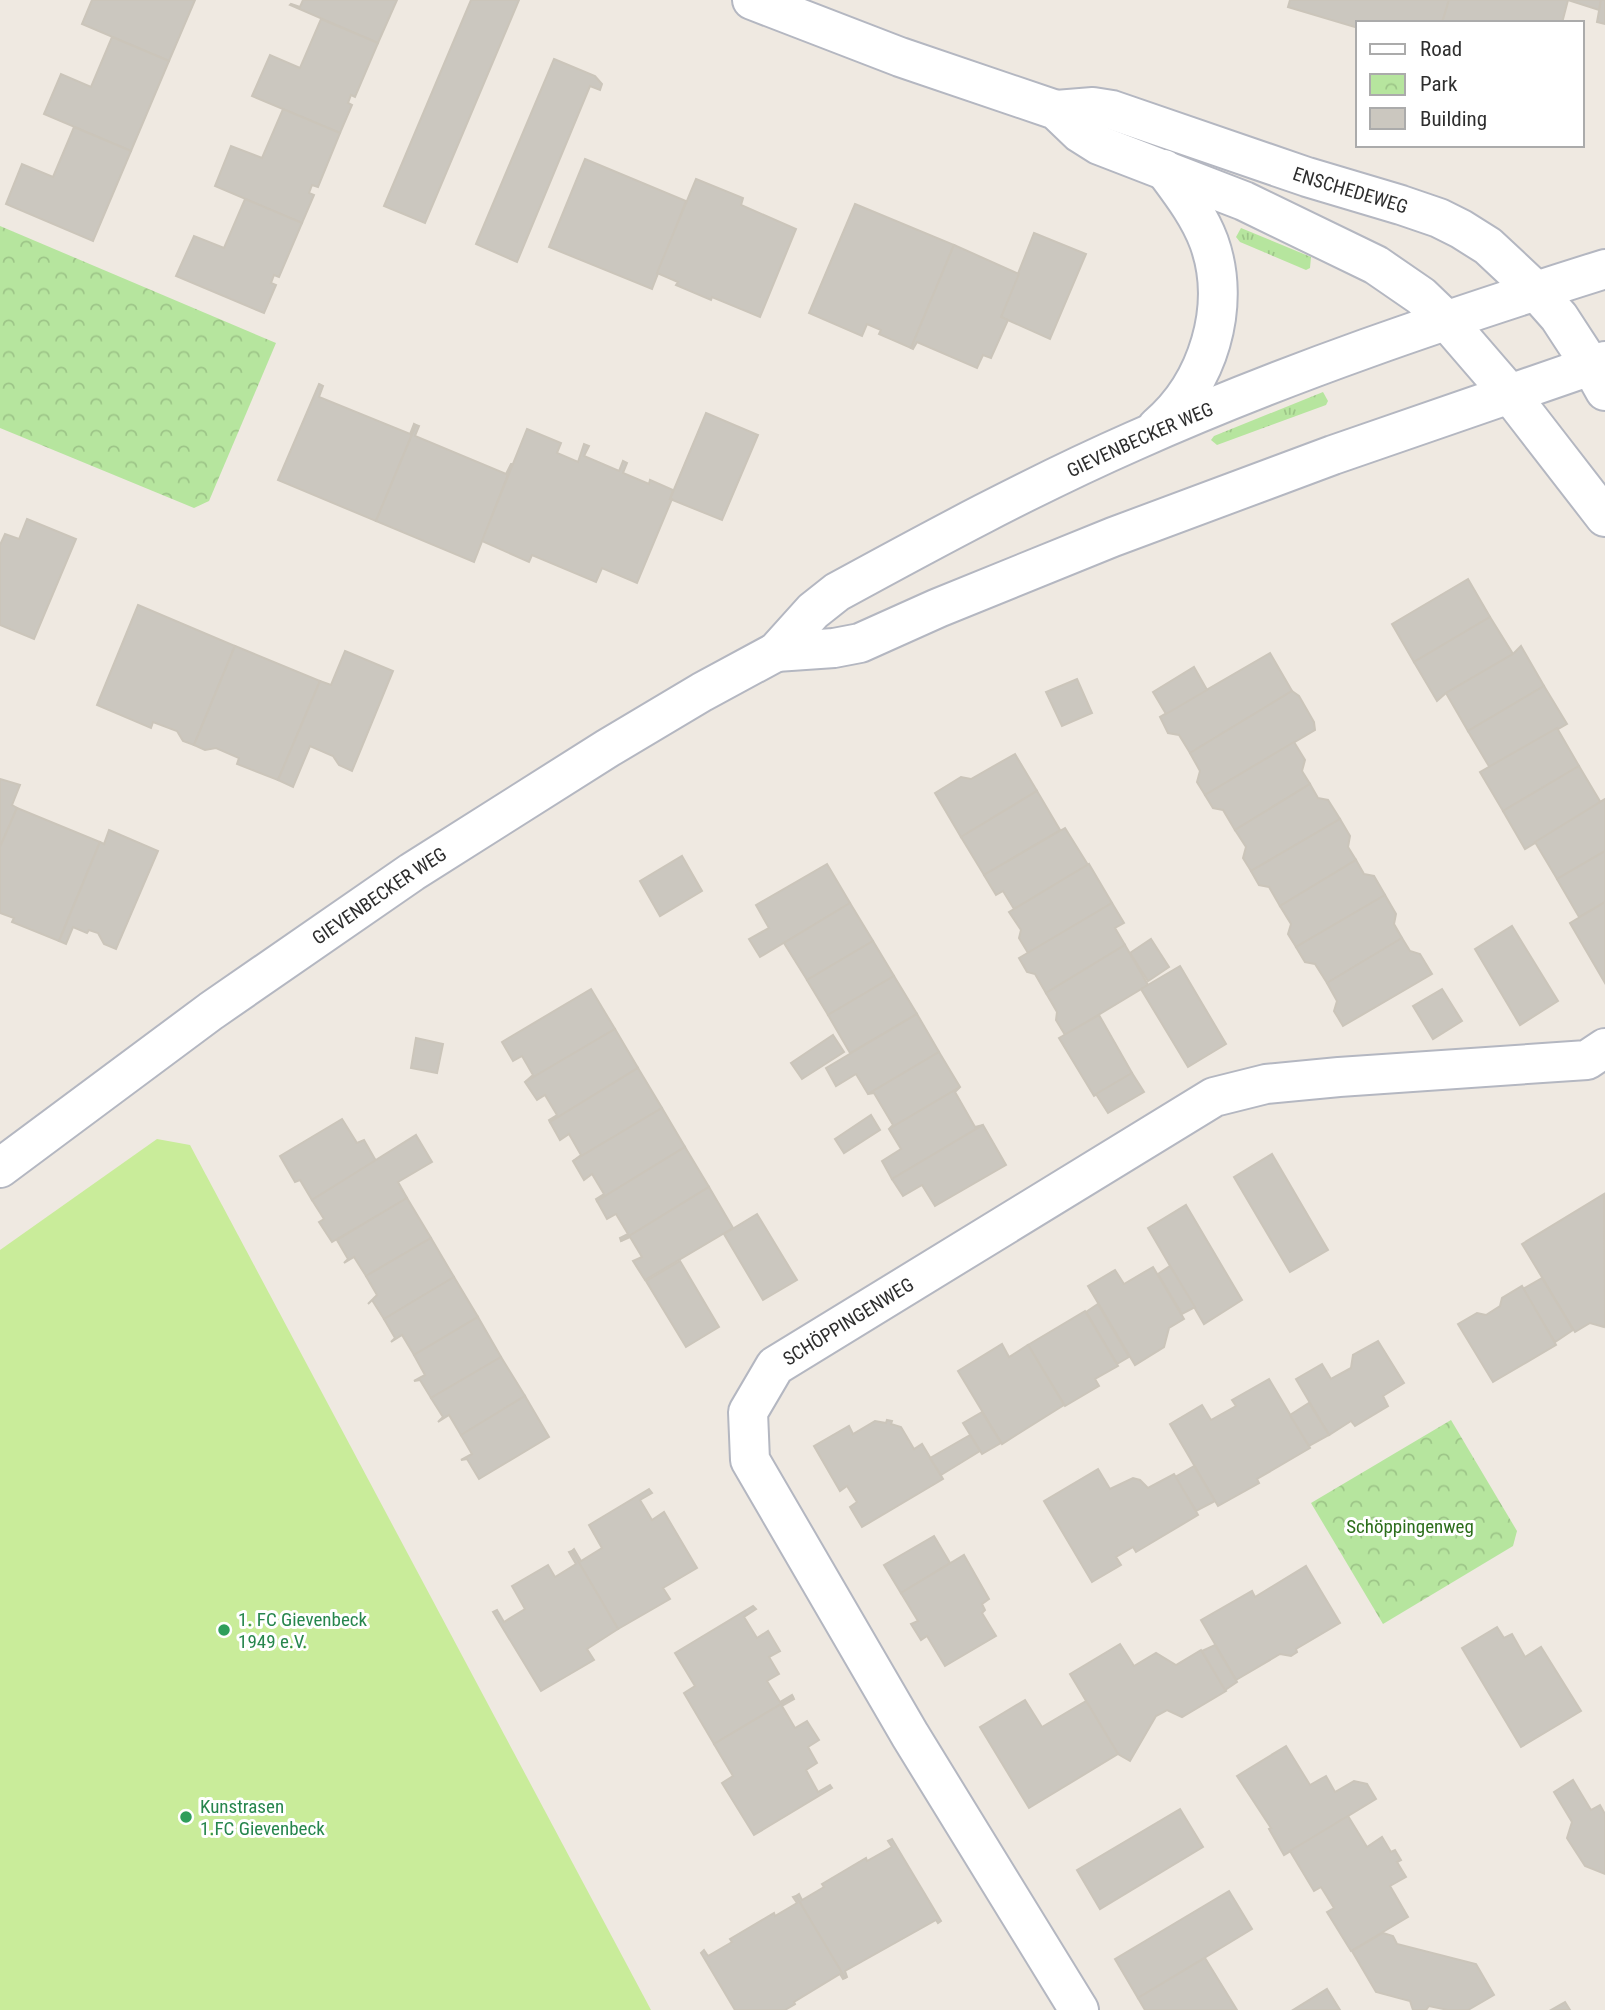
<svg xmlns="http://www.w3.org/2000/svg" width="1605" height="2010" font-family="'Roboto Condensed',sans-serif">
<defs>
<pattern id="grass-tufts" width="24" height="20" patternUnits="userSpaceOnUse" patternTransform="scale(1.75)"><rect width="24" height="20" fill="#b6e59e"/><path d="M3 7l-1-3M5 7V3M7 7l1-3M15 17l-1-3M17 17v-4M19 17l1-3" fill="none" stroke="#9dc588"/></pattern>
<pattern id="park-crowns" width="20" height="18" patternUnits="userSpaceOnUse" patternTransform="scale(1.75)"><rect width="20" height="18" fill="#b6e59e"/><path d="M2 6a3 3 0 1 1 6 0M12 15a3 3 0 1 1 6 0" fill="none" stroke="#9dc588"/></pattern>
</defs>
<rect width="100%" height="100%" fill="#efe9e1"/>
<g fill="url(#grass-tufts)">
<path d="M1241,228l70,29 -1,11 -4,2 -66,-28 -4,-5z"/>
<path d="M1323,392l5,9 -2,4 -109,40 -6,-5 3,-4z"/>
</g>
<g fill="url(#park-crowns)">
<path d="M0,226l276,117 -67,158 -15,7 -194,-80z"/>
<path d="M1451,1420l66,111 -4,15 -130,78 -72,-121z"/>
</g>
<path fill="#c9ec9a" d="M157,1139l33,6 461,865h-651v-760z"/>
<g fill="#cbc7bf" stroke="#cbc5ba" stroke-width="2">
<path d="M92,0h103l-26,61 -87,-37z"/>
<path d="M303,0h94l-19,43 -88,-38 1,-1 9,3z"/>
<path d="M471,0h48l-94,223 -41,-17z"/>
<path d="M1290,0h159l-7,23h-84v5l-70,-21z"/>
<path d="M1449,0h119l-6,23h-120z"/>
<path d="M1568,0h33l-2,10z"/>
<path d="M1601,0h4v24l-8,-2z"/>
<path d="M321,19l57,24 -23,54 -4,-2 -3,8 4,2 -12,28 -88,-37 18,-41 30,13z"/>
<path d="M112,37l57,24 -38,90 -87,-37 17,-40 30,13z"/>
<path d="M554,59l41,17 7,8 -2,6 -10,-4 -73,176 -41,-18z"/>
<path d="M283,109l57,24 -22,54 -6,-2 -3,8 5,2 -12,28 -87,-37 16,-40 31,12z"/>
<path d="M74,127l57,24 -38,90 -87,-37 16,-40 31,13z"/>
<path d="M585,159l101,42 -34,88 -103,-42z"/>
<path d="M696,179l47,19 -2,7 55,24 -36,88 -48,-20 -1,3 -35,-15 2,-3 -21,-9z"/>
<path d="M245,199l57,24 -23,54 -5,-2 -3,8 5,2 -12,28 -88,-37 18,-40 30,12z"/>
<path d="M855,204l99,41 -43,103 -32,-14 2,-4 -14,-6 -5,12 -53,-23z"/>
<path d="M1034,233l52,21 -36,85 -49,-22z"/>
<path d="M954,245l65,29 -18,43 7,3 -17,38 -8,-3 -6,13 -60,-26 -4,7 -2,-1z"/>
<path d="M319,384l4,2 -4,11 91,37 4,-10 2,1 -40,96 -98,-41z"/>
<path d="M706,413l52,22 -36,85 -52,-21z"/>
<path d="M416,425l3,1 -4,10 91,38 5,-10h1l-38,98 -98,-41z"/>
<path d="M527,429l34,14 -4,10 21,9 6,-18 5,2 -5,10 35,15 4,-10 4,2 -4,10 26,11 1,-4 23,10 -3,9h2l-35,84 -35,-15 -6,14 -64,-27 -3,7 -47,-21z"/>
<path d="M27,519l49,20 -42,100 -34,-14v-80l5,-11 14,5z"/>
<path d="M1468,579l22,38 -76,45 -22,-38z"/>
<path d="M138,605l97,41 -41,99 -11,-4 -6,-10 -24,-9 -2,6 -54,-23z"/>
<path d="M1490,617l23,37 -67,39 -9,8 -23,-39z"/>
<path d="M235,646l85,35 -42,99 -41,-16 2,-6 -23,-10 -11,2 -11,-5z"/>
<path d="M1521,646l23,40 -76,45 -22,-38 67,-39z"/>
<path d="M345,651l48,20 -41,100 -13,-6 -6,-9 -23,-10 -17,41 -15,-7 42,-99 11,4z"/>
<path d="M1270,653l22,38 -102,62 -11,-18 -11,-2 -8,-16z"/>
<path d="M1194,667l13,23 -41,24 -13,-22z"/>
<path d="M1077,679l15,34 -30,13 -16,-34z"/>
<path d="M1544,686l23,38 -77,44 -22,-37z"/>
<path d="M1292,691l7,5 15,26 1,8 -110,65 -8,-13 3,-11 -10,-18z"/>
<path d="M1557,728l22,38 -76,45 -23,-39z"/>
<path d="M1294,742l11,18 -3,11 8,13 -75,46 -12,-20 -10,-2 -8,-13z"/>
<path d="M1015,754l22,37 -76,46 -26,-44 26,-16 10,2z"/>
<path d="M1579,766l22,37 -76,46 -22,-38z"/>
<path d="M0,779l20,6 -8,20 5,3 -17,39z"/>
<path d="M1310,784l8,14 10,2 12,19 -89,52 -8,-13 3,-11 -11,-17z"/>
<path d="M1037,791l23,39 -76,45 -23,-38z"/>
<path d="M1605,799v52l-48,28 -22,-37z"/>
<path d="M17,808l83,34 -41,99 -47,-19 2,-4 -14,-5v-66z"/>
<path d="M1340,819l10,17 -2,11 8,13 -76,46 -11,-19 -10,-2 -8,-14z"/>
<path d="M1065,828l23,37 -74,44 -11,-18 -7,4 -12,-20z"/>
<path d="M109,830l49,21 -42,98 -12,-5 -6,-11 -9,-3 -2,3 -14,-6 -7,17 -7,-3 41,-99 4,2z"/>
<path d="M1605,851v51l-26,15 -22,-38z"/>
<path d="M682,856l20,35 -42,25 -20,-35z"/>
<path d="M1356,860l8,14 10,2 11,19 -89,52 -8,-13 3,-10 -11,-18z"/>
<path d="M827,864l23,39 -90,54 -11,-18 20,-11 -13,-23z"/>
<path d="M1089,864l23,39 -84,50 -9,-15 2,-8 -12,-18z"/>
<path d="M1385,895l11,19 -2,10 8,14 -75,45 -12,-19 -10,-2 -9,-15z"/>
<path d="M1605,902v81l-35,-60z"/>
<path d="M850,903l23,38 -66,39 -23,-37z"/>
<path d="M1112,903l12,20 -9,5 10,17 -79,48 -11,-19 -8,-2 -8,-14z"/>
<path d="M1512,926l46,75 -38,24 -45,-76z"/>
<path d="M1402,938l8,13 10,3 12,20 -89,52 -9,-15 3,-10 -10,-18z"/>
<path d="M1151,939l18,28 -21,14 -18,-28z"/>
<path d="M873,941l21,35 -66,39 -21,-35z"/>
<path d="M1125,945l23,40 -83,50 -9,-15 1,-8 -11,-19z"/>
<path d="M1180,966l46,78 -38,23 -47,-78z"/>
<path d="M894,976l23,38 -67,39 -22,-38z"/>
<path d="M591,989l24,40 -90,53 8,-7 -11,-19 -9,5 -11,-19z"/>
<path d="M1442,989l20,32 -29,18 -20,-33z"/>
<path d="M917,1014l22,38 -71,42 -12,-20 -20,12 -10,-18z"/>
<path d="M1099,1015l33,58 -38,23 -35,-58z"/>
<path d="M615,1029l23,39 -88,54 -1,-2 8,-5 -12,-20 -8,5 -12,-18z"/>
<path d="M833,1035l11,17 -42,27 -11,-16z"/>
<path d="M416,1038l27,6 -6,29 -26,-5z"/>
<path d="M939,1052l21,35 -71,42 4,-4 -19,-32 -6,1z"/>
<path d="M638,1068l24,40 -89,53 8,-6 -12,-21 -9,6 -10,-18z"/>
<path d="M1132,1073l12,19 -36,21 -12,-19z"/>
<path d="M960,1087l-5,5 20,35 8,-2 -91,54 -10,-18 19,-12 -12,-20z"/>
<path d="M662,1108l23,39 -88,54 -1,-2 8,-5 -12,-20 -8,6 -11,-19z"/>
<path d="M871,1115l9,15 -36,23 -9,-14z"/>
<path d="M342,1119l15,24 7,-3 12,21 -64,39 -12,-20 -5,2 -15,-26z"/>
<path d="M983,1125l23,40 -71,41 -13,-21 -19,11 -11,-17z"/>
<path d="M416,1135l16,27 -34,20 9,16 -75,44 -13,-20 5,-3 -12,-19z"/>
<path d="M685,1147l24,40 -88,54 -1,-3 8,-4 -12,-20 -9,5 -10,-18z"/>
<path d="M1272,1154l56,96 -38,22 -56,-95z"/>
<path d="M709,1187l24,41 -88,52 -12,-19 9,-4 -12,-20 -9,4z"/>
<path d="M1604,1194l1,130 -1,3 -14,-4 -15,9 -53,-88z"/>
<path d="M407,1198l24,40 -65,38 -12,-19 -10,6 4,-4 -11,-19z"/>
<path d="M1186,1205l56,95 -38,24 -56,-96z"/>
<path d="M757,1214l40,66 -34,20 -39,-66z"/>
<path d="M431,1238l23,39 -70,42 -12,-19 -4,4 9,-9 -11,-19z"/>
<path d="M680,1261l39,66 -33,20 -40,-66z"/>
<path d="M1170,1266l25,41 -13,7 -24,-40z"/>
<path d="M1153,1267l31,52 -15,9 -5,19 -29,18 -47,-79 27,-16 9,14z"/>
<path d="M454,1277l24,40 -64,38 -12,-20 -11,7 4,-4 -11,-19z"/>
<path d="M1542,1278l31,52 -18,12 -32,-53z"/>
<path d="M1522,1286l34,59 -63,37 -35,-58 19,-11 9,2 14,-9 2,-8z"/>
<path d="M1098,1304l31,53 -12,7 -31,-52z"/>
<path d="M1085,1311l33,55 -23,13 4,7 -34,20 -37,-61z"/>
<path d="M478,1317l23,40 -70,41 -11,-18 -6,1 11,-6 -11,-20z"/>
<path d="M1378,1341l26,42 -21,13 5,10 -33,20 -4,-5 -22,14 -33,-56 26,-15 9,15 20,-11 2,-13z"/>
<path d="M1002,1344l7,13 19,-12 36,60 -62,39 -44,-73z"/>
<path d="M501,1357l24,39 -64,39 -12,-20 -11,7 5,-5 -12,-19z"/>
<path d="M1269,1379l41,69 -53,31 2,4 -41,23 -48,-82 32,-19 9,15 25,-14 -4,-6z"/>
<path d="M525,1396l24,41 -70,42 -12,-20 -6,1 11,-6 -11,-19z"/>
<path d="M1309,1403l20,32 -20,11 -19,-31z"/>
<path d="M982,1412l19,31 -19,11 -19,-31z"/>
<path d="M887,1420l5,1 -1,3 10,3 13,22 8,-5 21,35 -81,48 -12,-20 7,-5 -10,-16 -7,5 -26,-45 35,-20 4,8 22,-13 11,2z"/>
<path d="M970,1435l10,16 -39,24 -11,-17z"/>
<path d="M1194,1466l21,35 -19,10 -21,-34z"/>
<path d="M1098,1469l12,20 23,-11 7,2 8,8 26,-14 24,41 -62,37 -3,-5 -17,10 5,8 -29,17 -48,-81z"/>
<path d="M649,1489l3,4 -12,7 12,20 12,-8 33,56 -34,20 7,11 -52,30 -46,-78 2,-2 7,12 21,-13 -13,-23z"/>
<path d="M934,1536l16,27 -49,30 -17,-28z"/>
<path d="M572,1551l46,78 -31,20 7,11 -53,31 -48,-79 4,-2 7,12 21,-13 -13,-23 36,-21 7,12 21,-13 -7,-12z"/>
<path d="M964,1555l25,44 -7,5 3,6 -3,3 14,23 -51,30 -18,-30 -6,4 -10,-16 7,-3 -17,-28z"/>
<path d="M1306,1566l34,57 -44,26 1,3 -6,4 -11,-2 -44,26 -35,-60 51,-29 3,6z"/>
<path d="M753,1606l3,3 -12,8 13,21 11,-7 12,20 -11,6 10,17 -12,7 13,21 12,-7 1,2 -79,47 -30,-51 11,-7 -20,-33z"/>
<path d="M1497,1627l7,11 8,-4 13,23 16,-10 40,64 -60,36 -59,-99z"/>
<path d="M1120,1644l14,22 22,-13 20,12 25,-15 25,41 -44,26 -15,-7 -11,6 -26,45 -12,-7 -48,-80z"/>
<path d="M1215,1645l22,37 -12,8 -23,-39z"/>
<path d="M793,1697l1,2 -12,7 13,22 12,-7 12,19 -11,7 9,16 -11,7 12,22 12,-7 2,3 -78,47 -32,-52 11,-7 -19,-32z"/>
<path d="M1025,1700l17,27 44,-26 32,53 -89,54 -49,-81z"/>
<path d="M1286,1746l24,39 16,-9 9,16 19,-11 13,3 9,15 -92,56 -15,-26 2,-1 -34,-52z"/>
<path d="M1573,1780l18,30 9,-5 5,9v60l-20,-8 -18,-28 5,-16 -18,-30z"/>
<path d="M1180,1809l23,38 -103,62 -23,-39z"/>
<path d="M1348,1816l19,31 15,-10 9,15 4,-2 6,10 -4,2 9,15 -16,9 18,31 -57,34 -24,-39 7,-4 -13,-21 -7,4 -24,-40z"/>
<path d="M892,1839l49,82 -3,2 -2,-3 -91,51 2,6 -2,1 -49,-82 3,-2 3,6 22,-13 -2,-3 44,-26 1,3 25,-14 -4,-6z"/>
<path d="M1229,1891l23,38 -114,69 -23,-39z"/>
<path d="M796,1896l49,82 -2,1 -3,-5 -46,28 1,2 -10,6h-50l-34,-57 3,-3 4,6 24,-14 -2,-3 44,-26 1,3 22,-13 -4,-6z"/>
<path d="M1383,1933l10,3 4,8 79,20 18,31 -26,15h-20l-19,-4 -3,4h-13l-3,-9 -34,-9 -24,-41z"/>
<path d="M1205,1958l32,52h-92l-7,-12z"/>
<path d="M1327,1989l13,21h-47z"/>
<path d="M1565,2002l5,8h-19z"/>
</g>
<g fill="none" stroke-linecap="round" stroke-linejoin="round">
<g stroke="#b4b7c1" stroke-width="42">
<g id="minor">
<path d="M1591,366l14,25"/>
<path d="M1509,393l96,124"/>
<path id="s1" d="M1079,2010l-169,-275 -160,-275 -2,-48 27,-46 439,-269 52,-13 73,-7 248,-17 18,-12"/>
</g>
</g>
<g stroke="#b4b7c1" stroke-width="42">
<g id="tertiary">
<path d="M752,0l148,57 156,53 24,23 19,12 145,56 132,64 45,31 25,24 63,73"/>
<path id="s2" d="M1056,110l37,-3 19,3 195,67 94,28 38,13 22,11 27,17 48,45 23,26 32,49"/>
</g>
</g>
<g stroke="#b4b7c1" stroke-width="42">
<g id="secondary">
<path d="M1157,427c51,-43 75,-121 52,-185 -10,-27 -28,-50 -45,-73"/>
<path d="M776,652l58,-4 26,-5 78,-35 175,-71 220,-82 272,-94"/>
<path id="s3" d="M0,1168l211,-157 201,-139 196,-124 94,-56 74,-40 37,-41 24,-19c97,-53 195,-106 297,-151 152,-68 312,-122 471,-172"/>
</g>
</g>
<use href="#minor" stroke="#fff" stroke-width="38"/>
<use href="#tertiary" stroke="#fff" stroke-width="38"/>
<use href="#secondary" stroke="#fff" stroke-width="38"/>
</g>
<g fill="#2e9e5b" stroke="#fff" stroke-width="2.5">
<circle cx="224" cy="1630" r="7"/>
<circle cx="186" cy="1817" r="7"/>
</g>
<g text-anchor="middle" stroke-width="6" stroke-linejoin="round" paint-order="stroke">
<g font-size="19" fill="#2e2e2e" stroke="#fff">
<text dy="7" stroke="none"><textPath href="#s2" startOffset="308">ENSCHEDEWEG</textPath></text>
<text dy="7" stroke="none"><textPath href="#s3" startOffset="1358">GIEVENBECKER WEG</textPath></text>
<text dy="7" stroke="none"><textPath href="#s3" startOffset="467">GIEVENBECKER WEG</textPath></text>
<text dy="7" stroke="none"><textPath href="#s1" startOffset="828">SCHÖPPINGENWEG</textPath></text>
</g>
<g font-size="19" fill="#2c6e1b" stroke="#fff">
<text x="1410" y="1533">Schöppingenweg</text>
</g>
<g font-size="19" fill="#27864d" stroke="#fff" text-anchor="start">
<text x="238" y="1626">1. FC Gievenbeck<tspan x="238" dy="22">1949 e.V.</tspan></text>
<text x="200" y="1813">Kunstrasen<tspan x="200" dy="22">1.FC Gievenbeck</tspan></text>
</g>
</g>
<rect x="1356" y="21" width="228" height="126" fill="#ffffff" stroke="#ababab" stroke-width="2"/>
<rect x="1370" y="44" width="35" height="10" fill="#ffffff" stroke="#ababab" stroke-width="2"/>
<text x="1420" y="56" font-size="21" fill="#2e2e2e">Road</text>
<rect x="1370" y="74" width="35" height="21" fill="url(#park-crowns)" stroke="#ababab" stroke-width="2"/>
<text x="1420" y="91" font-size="21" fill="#2e2e2e">Park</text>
<rect x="1370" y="108" width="35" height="21" fill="#cbc7bf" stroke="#ababab" stroke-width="2"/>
<text x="1420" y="126" font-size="21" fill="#2e2e2e">Building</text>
</svg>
